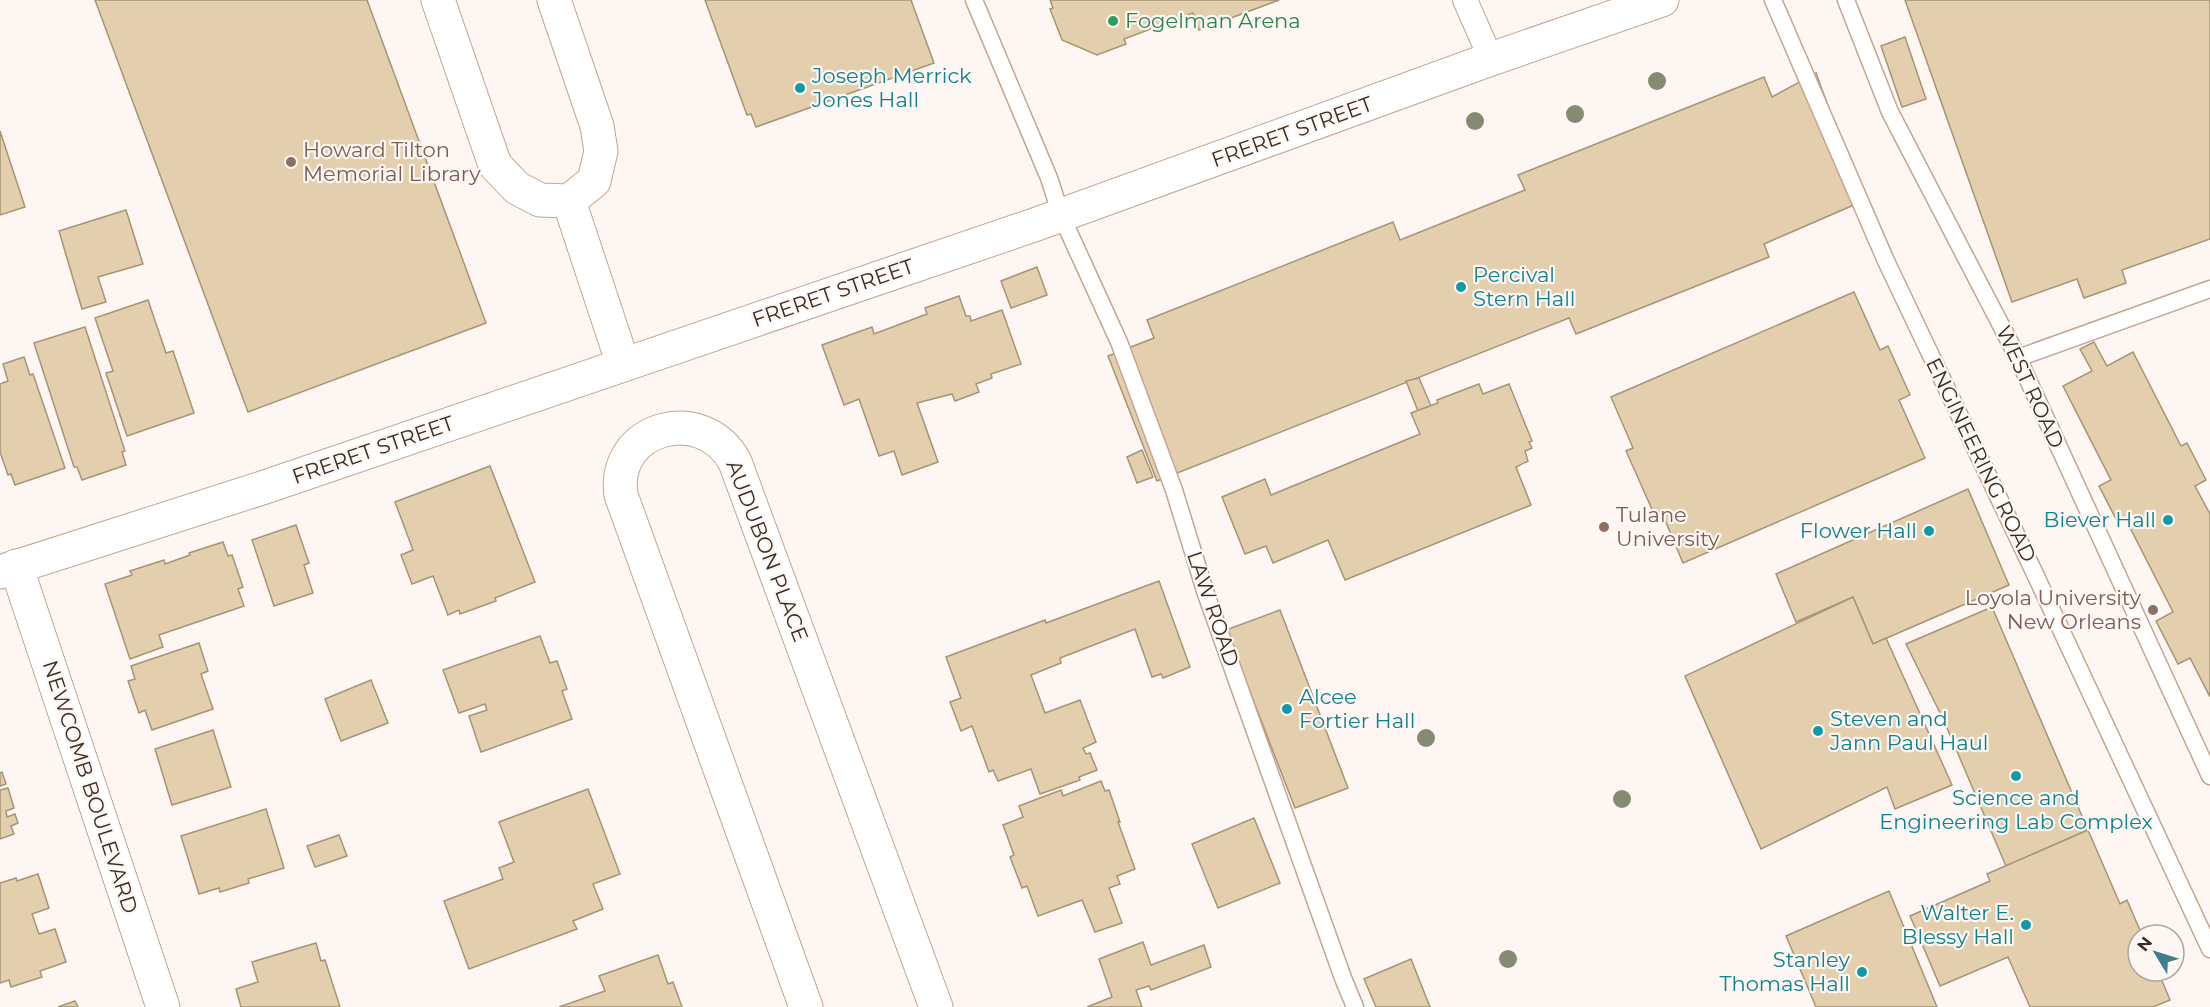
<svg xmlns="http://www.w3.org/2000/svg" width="2210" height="1007" font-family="Montserrat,sans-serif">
<rect width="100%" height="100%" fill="#fdf6f2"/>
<g fill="#e3cfae" stroke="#a79475" stroke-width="1.5">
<path d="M95,0h272l119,323 -238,89z"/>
<path d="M705,0h206l23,63 -178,64 -5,-13 -4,1z"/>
<path d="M1050,0h229l-80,30 -6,-17 -69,26 2,5 -29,11 -35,-15 -12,-31 3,-1z"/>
<path d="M1905,0h305v239l-88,31 4,13 -42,15 -7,-19 -65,23z"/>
<path d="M1905,37l21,62 -24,8 -21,-61z"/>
<path d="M1816,73l47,128 -99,43 5,13 -193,77 -7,-16 -412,163 -49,-125 46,-18 -7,-18 246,-98 7,18 125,-50 -7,-15 246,-98 8,20z"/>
<path d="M0,131l25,76 -25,8z"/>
<path d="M126,210l17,54 -45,13 8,25 -24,7 -23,-78z"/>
<path d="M1037,267l10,28 -36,13 -10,-27z"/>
<path d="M1854,292l26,58 8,-4 22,49 -11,5 26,58 -242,105 -21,-50 -7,3 -29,-65 7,-3 -22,-51z"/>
<path d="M959,296l7,20h4l1,5 31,-11 19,54 -30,10 1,4 -16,6 3,8 -24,9 -3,-7 -35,9 21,59 -36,13 -8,-24 -15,5 -20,-57 -15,6 -22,-60 50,-18 2,7 53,-20 -2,-6z"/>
<path d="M148,300l18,53 7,-2 21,62 -67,23 -21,-63 7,-2 -18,-53z"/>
<path d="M85,327l40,124 -3,1 4,13 -44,15 -5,-13h-3l-40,-124z"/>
<path d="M2094,342l13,24 26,-14 48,94 6,-3 19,37 -11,6 15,28v183l-20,-39 -12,6 -22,-43 17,-9 -48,-94 -8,3 -18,-35 12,-6 -48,-94 29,-15 -12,-22z"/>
<path d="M24,357l6,18 3,-1 32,94 -50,17 -4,-11 -3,1 -8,-23v-68l8,-3 -5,-17z"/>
<path d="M1419,378l12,28 -13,5 -12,-30z"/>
<path d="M1479,384l4,10 26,-10 23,57 -3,1 3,6 -7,3 3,10 -12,6 15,38 -186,75 -17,-40 -55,23 -7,-17 -21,8 -23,-57 43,-18 6,16 149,-61 -9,-21 27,-10 -1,-3z"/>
<path d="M1142,450l11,27 -16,6 -10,-26z"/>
<path d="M490,466l45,116 -40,16 1,3 -36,13 -1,-4 -11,5 -15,-39 -21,8 -11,-29 12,-5 -18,-48z"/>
<path d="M1968,489l41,96 -136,59 -20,-47 -57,25 -20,-48z"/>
<path d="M296,525l13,38 -5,2 9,28 -39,13 -22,-66z"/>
<path d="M223,542l5,14 4,-1 11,32 -5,2 6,17 -85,29 4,12 -33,12 -25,-75 27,-9 -2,-4 34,-11 1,4 25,-9 -1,-2z"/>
<path d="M1159,581l31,86 -27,11 -2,-4 -9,3 -17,-48 -75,29 1,5 -30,12 14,38 35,-13 16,42 -13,6 3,6 4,-1 7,17 -18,7 1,3 -40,14 -9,-25 -33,12 -5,-11 -4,2 -17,-46 -11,5 -11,-29 11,-4 -15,-41 99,-37 1,3z"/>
<path d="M1853,597l20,47 13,-6 66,147 -57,24 -8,-22 -126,62 -76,-173z"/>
<path d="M1992,607l96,223 -82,36 -62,-145 -38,-77z"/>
<path d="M1280,610l68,178 -53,20 -69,-178z"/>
<path d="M540,636l10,27 7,-2 10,28 -5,2 10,28 -91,33 -12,-36 18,-6 -2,-6 -26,9 -16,-43z"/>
<path d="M199,643l9,28 -7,3 12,35 -61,21 -7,-20 -6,3 -11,-32 7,-2 -4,-13z"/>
<path d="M371,680l17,43 -47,18 -16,-42z"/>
<path d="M213,730l18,57 -59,18 -17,-56z"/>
<path d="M2,772l4,12 -6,2v-13z"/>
<path d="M1101,781l4,10 4,-1 11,32h-2l17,47 -18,7 3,8 -11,4 13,35 -27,9 -13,-32 -44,16 -11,-30 -5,2 -12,-31 4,-2 -11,-30 20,-8 -4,-11 42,-16 2,6z"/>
<path d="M8,788l6,20 -8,3 1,6 8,-3 3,9 -7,3 3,8 -14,5v-49z"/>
<path d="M588,789l32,85 -27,10 10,25 -30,12 4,8 -108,40 -25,-68 59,-22 -4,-11 15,-6 -15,-40z"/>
<path d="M266,809l18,59 -36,11 1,4 -29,9 -1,-4 -20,6 -18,-58z"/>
<path d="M1254,818l26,65 -62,25 -26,-64z"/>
<path d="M2088,830l32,74 7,-4 15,35h-4v36h20l12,29 -17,7h-123l-22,-50 -68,29 -30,-70 80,-35 -3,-7z"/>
<path d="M339,835l8,21 -32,11 -8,-21z"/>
<path d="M38,874l11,34 -17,6 7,20 16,-5 11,33 -26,9 2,6 -31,10 -2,-7 -9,3v-100l16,-5 1,3z"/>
<path d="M1889,891l48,116h-121l-30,-71z"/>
<path d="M1143,942l8,23 53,-20 7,22 -60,23 -2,-4 -13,4 6,17h-55l25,-10 -13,-38z"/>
<path d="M316,943l5,18 4,-1 15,47h-99l-5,-18 22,-7 -6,-20z"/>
<path d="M658,955l10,29 5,-2 9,25h-123l46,-16 -6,-15z"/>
<path d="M1411,959l19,48h-54l-12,-28z"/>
<path d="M75,1001l3,6h-20z"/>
</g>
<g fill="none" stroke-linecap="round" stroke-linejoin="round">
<g stroke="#c5a58f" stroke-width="19">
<g id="service">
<path d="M974,0l75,178 12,37 58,127 55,148 32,104 137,384 12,29"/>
<path d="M1773,0l113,261 149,313 175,375"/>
<path d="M1846,0l44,112 128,246 192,418"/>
<path d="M2018,358l192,-69"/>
</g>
</g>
<g stroke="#c5a58f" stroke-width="26">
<path id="pedestrian" d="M1465,0l26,59"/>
</g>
<g stroke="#c5a58f" stroke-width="35">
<g id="minor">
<path d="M438,0l57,165 22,23 23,12 29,1 25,-20 7,-30 -4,-25 -43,-126"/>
<path d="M569,201l54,163"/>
<path d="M16,566l147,441"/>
<path d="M0,572l265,-85 769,-262 457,-166 171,-59"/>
<path d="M806,1007l-185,-512c-10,-68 82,-93 114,-33l201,545"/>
</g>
</g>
<use href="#service" stroke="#fff" stroke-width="16"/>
<use href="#pedestrian" stroke="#fff" stroke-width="24"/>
<use href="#minor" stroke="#fff" stroke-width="33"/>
</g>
<g fill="#858a71">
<circle cx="1657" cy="81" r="9"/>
<circle cx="1575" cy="114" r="9"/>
<circle cx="1475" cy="121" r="9"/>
<circle cx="1426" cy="738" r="9"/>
<circle cx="1622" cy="799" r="9"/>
<circle cx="1508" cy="959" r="9"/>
</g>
<circle fill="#2e9e5b" stroke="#fdf6f2" stroke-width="2" cx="1113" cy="21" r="6"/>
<g fill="#0f9aa8" stroke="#fdf6f2" stroke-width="2">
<circle cx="800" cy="88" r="6"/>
<circle cx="1461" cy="287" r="6"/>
<circle cx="2168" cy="520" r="6"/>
<circle cx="1929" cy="531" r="6"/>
<circle cx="1287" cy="709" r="6"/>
<circle cx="1818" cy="731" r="6"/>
<circle cx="2016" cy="776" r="6"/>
<circle cx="2026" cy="925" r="6"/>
<circle cx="1862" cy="972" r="6"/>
</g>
<g fill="#8d6e63" stroke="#fdf6f2" stroke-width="2">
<circle cx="291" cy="162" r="6"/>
<circle cx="1604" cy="527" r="6"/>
<circle cx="2153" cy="610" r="6"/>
</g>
<g text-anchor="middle" stroke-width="4.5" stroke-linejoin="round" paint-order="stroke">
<g font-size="21" fill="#27864d" stroke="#fdf6f2" text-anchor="start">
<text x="1125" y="28">Fogelman Arena</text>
</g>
<g font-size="21" fill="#0d838f" stroke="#fdf6f2" text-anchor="start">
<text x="812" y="83">Joseph Merrick<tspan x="812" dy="24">Jones Hall</tspan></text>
<text x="1473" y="282">Percival<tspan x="1473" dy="24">Stern Hall</tspan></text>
<text x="2156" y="527" text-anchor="end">Biever Hall</text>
<text x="1917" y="538" text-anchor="end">Flower Hall</text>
<text x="1299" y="704">Alcee<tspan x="1299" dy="24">Fortier Hall</tspan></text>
<text x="1830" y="726">Steven and<tspan x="1830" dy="24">Jann Paul Haul</tspan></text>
<text x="2016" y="805" text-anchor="middle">Science and<tspan x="2016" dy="24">Engineering Lab Complex</tspan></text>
<text x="2014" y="920" text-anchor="end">Walter E.<tspan x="2014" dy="24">Blessy Hall</tspan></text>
<text x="1850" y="967" text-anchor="end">Stanley<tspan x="1850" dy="24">Thomas Hall</tspan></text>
</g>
<g font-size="21" fill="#392c23" stroke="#fdf6f2">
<text transform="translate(1292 132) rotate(-20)" y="7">FRERET STREET</text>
<text transform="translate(833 293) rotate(-19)" y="7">FRERET STREET</text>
<text transform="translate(2030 387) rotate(65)" y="7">WEST ROAD</text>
<text transform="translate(373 450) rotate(-19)" y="7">FRERET STREET</text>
<text transform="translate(1981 460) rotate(64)" y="7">ENGINEERING ROAD</text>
<text transform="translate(767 551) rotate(69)" y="7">AUDUBON PLACE</text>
<text transform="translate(1213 609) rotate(71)" y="7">LAW ROAD</text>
<text transform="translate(90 787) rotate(72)" y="7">NEWCOMB BOULEVARD</text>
</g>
<g font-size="21" fill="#785e54" stroke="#fdf6f2" text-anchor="start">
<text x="303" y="157">Howard Tilton<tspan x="303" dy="24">Memorial Library</tspan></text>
<text x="1616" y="522">Tulane<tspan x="1616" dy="24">University</tspan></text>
<text x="2141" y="605" text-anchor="end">Loyola University<tspan x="2141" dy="24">New Orleans</tspan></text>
</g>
</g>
<g transform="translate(2156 953) rotate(308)"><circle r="28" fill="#fdf6f2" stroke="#afa59f" stroke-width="1.5"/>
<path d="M0-4.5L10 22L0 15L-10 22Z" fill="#3c7f8f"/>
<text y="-9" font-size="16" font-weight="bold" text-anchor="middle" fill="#392c23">N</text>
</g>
</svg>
